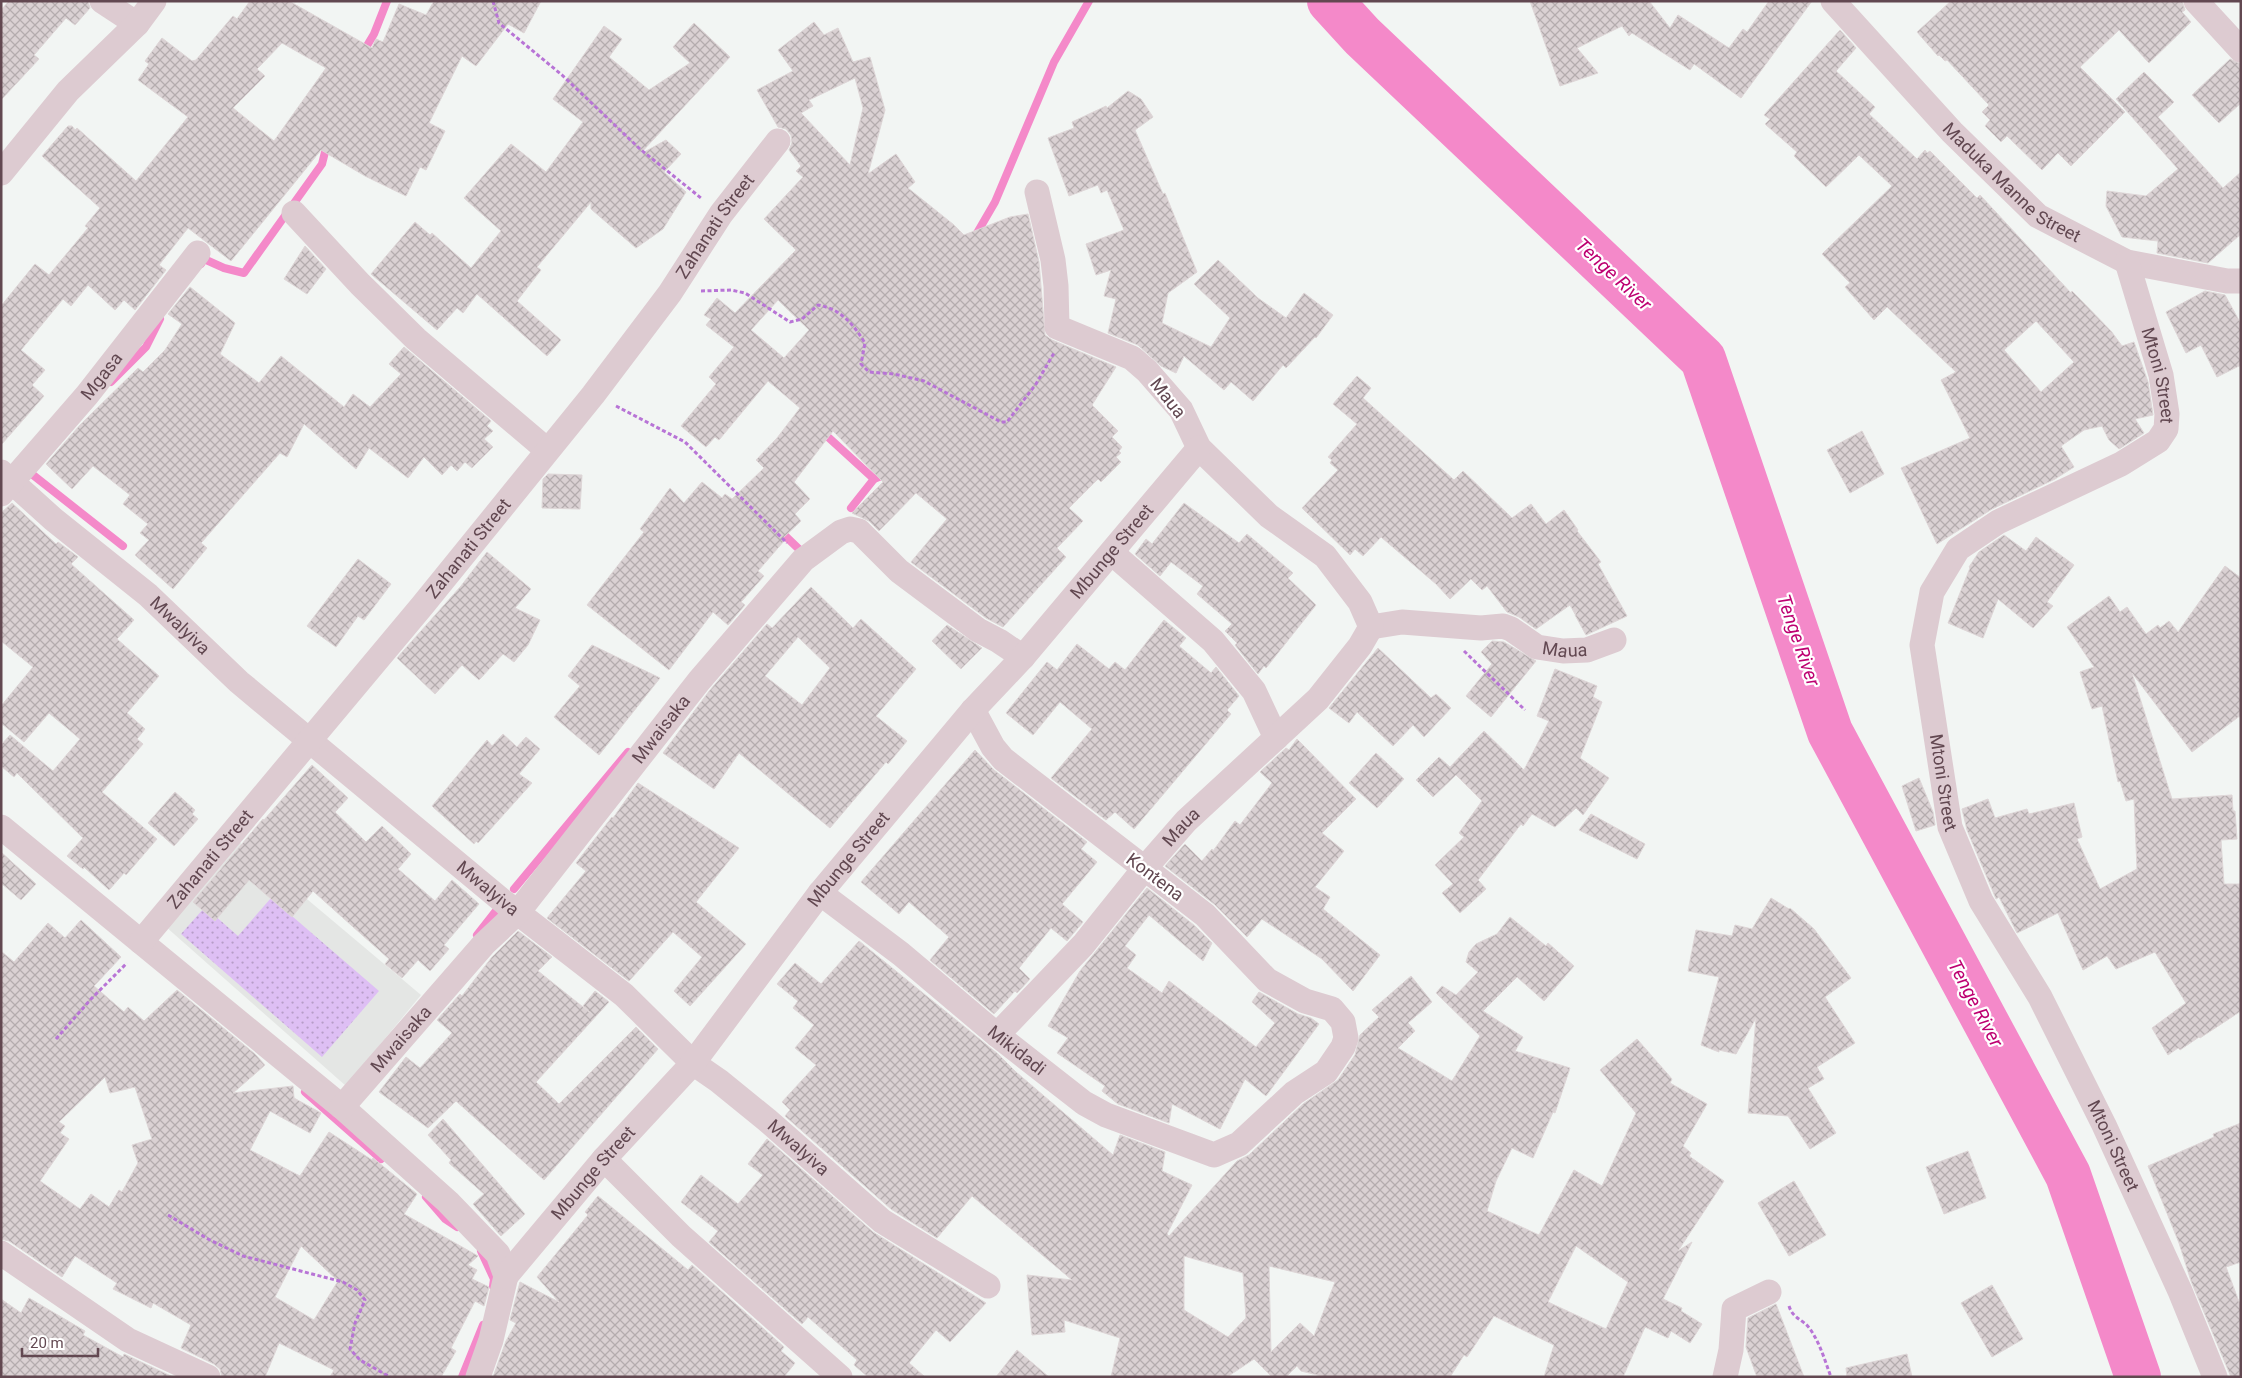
<svg xmlns="http://www.w3.org/2000/svg" width="2242" height="1378" font-family="Roboto,sans-serif">
<defs>
<pattern id="grass-dots" width="8" height="8" patternUnits="userSpaceOnUse" patternTransform="scale(1.25)"><rect width="8" height="8" fill="#debff4"/><path d="M2 2h.1M6 6h.1" fill="none" stroke="#b79dc8" stroke-width="1.8" stroke-linecap="round"/></pattern>
<pattern id="building-cross-hatch" width="8" height="8" patternUnits="userSpaceOnUse" patternTransform="scale(1.25)"><rect width="8" height="8" fill="#dad1d3"/><path d="M0 0l8 8M0 8l8-8" fill="none" stroke="#b4acae"/></pattern>
</defs>
<rect width="100%" height="100%" fill="#f2f5f3"/>
<path fill="#e4e6e4" d="M238,841l183,154 -75,91 -181,-160z"/>
<path fill="url(#grass-dots)" d="M271,898l108,93 -57,66 -141,-123 24,-27 33,29z"/>
<g fill="none" stroke-linecap="round" stroke-linejoin="round">
<g stroke="#f489c9" stroke-width="8">
<path d="M362,54l12,-20 13,-33"/>
<path d="M980,238l-3,-5 18,-31 59,-140 35,-61"/>
<path d="M201,264l3,-5 20,9 20,5 78,-109 5,-20"/>
<path d="M111,382l35,-35 14,-28"/>
<path d="M828,437l46,42"/>
<path d="M32,468l-2,2 3,5 90,71"/>
<path d="M851,508l23,-29 12,-5"/>
<path d="M778,529l25,24"/>
<path d="M514,889l114,-137"/>
<path d="M477,935l22,-28"/>
<path d="M305,1092l76,67"/>
<path d="M426,1197l19,22 12,8"/>
<path d="M481,1251l13,28 -1,7"/>
<path d="M462,1377l21,-52"/>
</g>
<path stroke="#f489c9" stroke-width="46" d="M1330,1l32,35 341,323 127,373 238,443 70,202"/>
</g>
<g fill="url(#building-cross-hatch)" stroke="#ded6d7" fill-rule="evenodd">
<path d="M9,1h79l2,7 -15,17 -9,-7 -32,37 5,4 -38,41v-90z"/>
<path d="M250,1h39l83,47 4,-9 7,3 16,-38 27,11 8,-14h107l-17,32 -16,-9 -32,42 -14,-10 -33,67 16,8 -19,39 -6,-3 -14,29 -41,-20 -44,-26 -90,111 -43,-33 -29,37 7,5 -31,40 -11,-10 -9,10 -27,-25 -17,21 -8,-7 -42,51 24,20 -13,15 12,11 -43,49v-139l34,-42 14,11 39,-47 -3,-2 15,-18 -58,-52 26,-30h4l3,4 2,-2 59,53 52,-64 -50,-37 11,-16 -4,-3 17,-23 30,23 4,-1 37,-44 4,3zM282,43l44,25 -52,73 -41,-33 32,-32 -8,-7z"/>
<path d="M1530,1h119l21,27 8,-13 51,33 14,-19 4,3 22,-31h43l-71,97 -47,-34 -4,6 -58,-37 -3,3 -7,-10 -45,22 21,25 -38,13z"/>
<path d="M1951,1h231l3,9 -3,2 9,10 -42,41 -30,-33 -39,37 45,45 -54,54 -13,-13 -16,17 -35,-34 -6,6 -16,-16 5,-6 -8,-8 7,-7 -42,-45 -2,1 -6,-6 -1,1 -21,-24z"/>
<path d="M814,22l10,13 14,-7 15,34 17,-5 15,53 -17,64 28,-20 19,28 -7,6 46,37 10,10 46,-18 18,-3 11,48 6,73 7,5 64,27 -24,38 26,26 -6,6 10,10 -3,4 2,2 -5,4 5,5 -20,20 -3,-3 -29,29 14,13 -26,27 9,9 -63,70 -17,-9 -75,-56 36,-43 -31,-26 -37,38 -10,-10 -17,-8 31,-31 -50,-51 -39,51 16,17 -15,15 6,7 -19,18 2,2 -26,30 6,5 -23,26 4,3 -17,20 -15,-13 -44,58 -82,-65 57,-73 -4,-3 30,-41 14,15 18,-21 20,16 3,-4 7,5 32,-31 -8,-8 21,-22 23,-30 -32,-27 -49,59 -4,-3 -9,10 -25,-21 35,-42 -7,-7 25,-30 -28,-22 5,-6 -7,-4 13,-17 18,15 61,-63 -32,-31 39,-42 -7,-6 5,-5 -12,-16 3,-7 -1,-8 -5,-6 -8,-2 -21,-37 36,-19 -15,-21zM855,78l8,30 -13,57 -49,-52 12,-7 -4,-6zM778,300l31,30 -25,28 -33,-28z"/>
<path d="M694,23l36,34 -91,98 27,-15 15,14 -17,18 22,20 -23,37 -27,19 -45,-39v-7l-54,65 4,3 -24,31 44,39 -14,16 -70,-62 -14,19 -6,-5 -20,22 -66,-56 44,-52 15,13 2,-2 39,35 30,-37 -37,-33 47,-54 35,28 37,-50 -30,-23 51,-73 18,13 -13,18 40,33 41,-27 -17,-16z"/>
<path d="M1840,30l16,18 -20,23 39,36 -6,7 48,45 8,-9 2,3 3,-2 47,47 3,-3 91,98 1,-2 39,40 11,15 12,-4 14,40 5,33 -18,4 9,14 -25,16 -10,-9 -7,-14 -18,4 -23,16 13,21 -19,12 -63,30 -55,35 -36,-76 69,-30 -29,-58 15,-8 -69,-65 -13,13 -29,-33 5,-4 -28,-29 70,-68 -33,-31 -33,32 -32,-31 3,-4 -32,-28 5,-5 -6,-4zM2036,321l38,41 -33,30 -37,-42z"/>
<path d="M2230,59l11,5v39l-22,20 -27,-28z"/>
<path d="M2144,72l30,30 -16,15 65,71 18,-16v62l-33,29 -51,-10 1,-12 -36,-4 -16,-31 1,-15 39,5 32,-27 -62,-70z"/>
<path d="M1128,91l13,8 12,18 -18,13 28,64 2,-1 32,79 -29,21 -6,30 49,24 19,-29 -36,-34 24,-24 40,38 28,20 18,-25 29,22 -17,23 -1,-1 -29,31 -3,-3 -30,36 -22,-19 -7,8 -40,-34 -8,17 -15,-7 -23,-21 -30,-12 8,-34 -12,-3 7,-26 -15,5 -10,-31 38,-14 -17,-40 -6,3 -3,-8 -29,11 -21,-58 26,-10 -2,-6 34,-16 1,2z"/>
<path d="M305,246l21,23 -19,25 -23,-15z"/>
<path d="M190,287l45,36 -15,31 39,29 22,-27 63,51 9,-13 17,13 31,-33 -12,-10 15,-17 87,74 -4,5 6,5 -9,8 9,8 -21,21 -7,-6 -8,9 -6,-6 -9,10 -18,-18 -16,21 -39,-30 -13,21 -52,-45 -17,33 -7,-4 -79,90 6,5 -34,41 -38,-34 14,-15 -9,-7 8,-9 -25,-20 7,-9 -37,-29 -21,23 -26,-25 34,-39 58,-57 5,4 22,-22 17,-26 -14,-10z"/>
<path d="M2205,291l20,4 16,29v41l-24,12 -16,-32 -15,8 -20,-41z"/>
<path d="M1357,376l14,12 -8,10 91,82 9,-9 49,47 19,-14 15,20 18,-14 14,20 -1,1 24,31 -3,2 29,52 -41,19 -11,-20 2,-4 -2,3 -5,-9 -34,24 -17,-12 -12,-5 -20,-26 -5,4 -11,-11 -21,20 -14,-15 -55,-47 -18,19 -8,-7 -5,6 -48,-47 36,-38 -8,-7 2,-3 -4,-3 29,-33 -24,-20z"/>
<path d="M1862,431l22,43 -34,19 -23,-43z"/>
<path d="M548,474l34,1 -2,34 -38,-1 1,-29z"/>
<path d="M12,503l44,41 2,-2 20,15 -7,7 63,56 -17,19 42,37 -32,37 18,16 -8,10 6,5 -41,48 55,47 -31,36 -2,-2 -15,17 -25,-23 -1,2 -16,-13 16,-18 -66,-65 -3,4 -13,-11v-21l9,-10 43,36 27,-32 -31,-26 -25,29 -23,-19v-17l32,-39 -32,-26v-128z"/>
<path d="M1184,503l55,40 8,-9 46,39 -5,5 28,27 -50,63 -2,-2 -6,8 -23,-29 2,-2 -12,-12 7,-7 -35,-30 6,-8 -32,-24 -11,14 -25,-22 11,-15 6,5z"/>
<path d="M2004,535l22,16 10,-14 38,28 -27,37 6,4 -20,22 -35,-29 -15,39 -35,-15 22,-55 -1,-1 10,-15z"/>
<path d="M487,552l44,37 -16,19 25,12 -12,25 -14,17 -11,-8 -24,26 -17,-15 -27,29 -38,-36 64,-72z"/>
<path d="M358,559l33,25 -27,36 -6,-4 -22,31 -29,-21z"/>
<path d="M2225,566l16,12v137l-49,37 -60,-79 40,126 60,-4 1,16h2l2,28 -16,1 3,44h17v127l-41,27 -1,-1 -19,13 -2,-2 -10,7 -16,-27 34,-25 -31,-51 -39,17 -9,-13 -24,14 -25,-57 -41,20 -18,-36 -3,2 -2,-5 -27,-64 -5,-21 26,-10 7,19 32,-9 2,5 45,-11 8,34 -5,2 23,50 37,-20 -3,-70 -8,2 -6,-20 -2,1 -16,-76 -10,3 -12,-37 14,-5 -27,-40 42,-31 11,16 7,-5 19,27 12,-9 2,3 9,-7 9,11z"/>
<path d="M811,587l42,41 8,-9 55,50 -40,47 31,25 -19,23 -2,-2 -56,66 -91,-75 -25,36 -51,-36 47,-63 57,-66 5,4zM798,637l32,31 -28,37 -37,-29z"/>
<path d="M1164,620l22,18 -7,8 32,27 5,-6 23,29 -12,14 4,4 -97,115 -19,-17 -9,8 -55,-42 41,-49 -32,-27 -27,33 -27,-22 41,-51 10,8 20,-26 32,25 6,-7 10,8z"/>
<path d="M947,625l35,23 -21,21 -29,-28z"/>
<path d="M1492,641l12,1 32,19 -45,56 -25,-21 26,-32 -11,-12z"/>
<path d="M592,645l68,33 -61,77 -45,-38 26,-31 -12,-10z"/>
<path d="M1378,648l53,50 5,-4 15,14 -27,29 -11,-12 -20,21 -36,-34 -8,11 -20,-15z"/>
<path d="M1555,669l42,17 -4,11 9,5 -22,56 29,20 -26,37 -7,-7 -21,19 -23,-13 -9,12 -2,-2 -43,56 8,9 -26,24 -18,-20 11,-9 -18,-19 29,-28 -5,-4 23,-32 -26,-26 -23,22 -17,-17 23,-23 11,10 34,-36 40,39 25,-49 -12,-5z"/>
<path d="M503,734l14,13 9,-10 14,12 -21,25 13,9 -54,60 -2,-2 -2,3 -42,-38 55,-66 5,6z"/>
<path d="M1297,739l59,60 -34,34 22,18 -29,36 15,10 -7,12 57,46 -27,36 -31,-32 -60,-40 -15,18 -33,-33 -49,-38 20,-22 17,17 10,-12 1,2 22,-30 5,4 32,-42 -12,-11 26,-24 3,2z"/>
<path d="M975,750l19,20 93,72 -6,7 16,13 -35,42 21,18 -16,19 -16,-13 -32,40 11,11 -13,14 -2,-2 -21,23 -64,-54 19,-23 -40,-35 -10,12 -38,-32z"/>
<path d="M1376,753l28,26 -27,29 -28,-25z"/>
<path d="M312,765l36,33 -13,14 31,30 16,-16 29,28 -13,15 37,32 17,-21 27,24 -35,41 5,4 -19,22 -12,-11 -16,18 -17,-14 4,-5 -76,-68 -21,26 -43,-37 -34,41 -22,-19 70,-83 1,1z"/>
<path d="M1919,778l14,34 2,13 -19,6 -14,-45z"/>
<path d="M638,783l101,65 -43,54 50,42 -56,62 -16,-15 28,-34 -29,-25 -44,49 -82,-63 39,-47 -10,-8 36,-46 1,1z"/>
<path d="M175,792l20,18 -3,4 6,5 -24,27 -26,-23z"/>
<path d="M1591,814l54,30 -8,15 -58,-29z"/>
<path d="M1,852l35,32 -15,16 -20,-17z"/>
<path d="M1147,888l48,38 17,17 -9,18 -54,-46 -24,31 11,9 -9,13 35,25 7,-12 87,66 19,-24 -23,-21 7,-10 39,22 13,4 8,6 -53,72 -21,-17 -25,50 -48,-25 -3,19 -51,-19 -16,-13 3,-5 -48,-33 11,-15 -20,-12 32,-55z"/>
<path d="M1771,898l18,11 1,-1 24,21 37,49 -26,19 30,46 -38,24 7,12 -16,9 28,45 -26,16 -22,-33 -40,-3 8,-95 -20,36 -17,-4v2l-18,-7 18,-68 -31,-6 8,-41 36,6 3,-11 17,4z"/>
<path d="M1510,917l36,29 2,-3 26,23 -30,35 -27,-24 -34,34 40,26 -8,14 55,17 -15,45 -2,-1 -20,46 -21,-10 -16,33 -9,30 52,24 35,-65 28,16 34,-73 -36,-43 37,-31 35,40 -2,4 37,21 -24,42 8,7 -2,3 35,25 -46,70 14,-9 -29,57 19,9 -1,3 21,13 -12,19 -19,-12 -3,7 -23,-11 -22,50h-79l10,-32 -60,-29 -27,41 -3,-2 -14,22h-124l-25,-6 -4,-5 -11,11h-14l-18,-18 -27,18h-116l9,-39 -56,-18 1,12 -33,3 -5,-60 45,5 -100,-84 -35,42 -46,-29 -106,-93 5,-6 -8,-8 34,-37 -21,-17 19,-23 -21,-17 5,-7 -21,-17 18,-21 26,21 38,-43 139,113 18,18 97,83 7,-20 45,17 -3,19 30,14 -25,49 2,2 68,-75 12,-6 54,-51 35,-24 17,-25 5,-20 19,-18 -7,-7 39,-34 21,26 -24,21 7,8 -17,17 54,33 28,-45 -44,-43 6,-7 14,9 22,-23 -12,-10 3,-10 7,-8 21,-10zM1576,1246l52,36 -22,47 -58,-27zM1184,1256l59,17 3,45 -18,19 -44,-27zM1269,1266l66,16 -21,54 -14,-13 -29,29z"/>
<path d="M81,920l40,37 -27,29 30,26 4,-5 16,14 33,-31 78,64 10,11 -32,28 60,-7 1,12 27,15 -11,20 -40,-22 -20,39 50,26 29,-44 43,28 1,-2 44,36 -13,20 74,42 -10,9 9,5 -5,9 17,8 -5,19 -9,-5 -24,47 5,3 -15,26h-111l4,-7 -55,-27 -14,34h-43l-2,-8 -6,-5 -33,-16 10,-23 -38,-22 -2,5 -38,-19 4,-6 -42,-27 -13,21 -53,-36 -8,-2v-288l13,11 34,-39 17,15zM105,1077l5,16 25,-6 17,52 -20,6 6,18 -16,29 -3,-2 -10,17 -18,-13 -11,15 -40,-28 29,-42 -9,-6 5,-7 -6,-4zM301,1246l37,35 -24,39 -39,-23z"/>
<path d="M518,931l34,26 -14,14 55,44 -10,-9 12,-15 14,11 -73,80 23,22 77,-77 22,22 -114,131 -88,-79 -28,27 -49,-36 27,-35 14,11 32,-35 -15,-13 23,-26 2,2 30,-39z"/>
<path d="M443,1119l82,95 -24,22 -28,-32 11,-10 -35,-31 2,-3 -23,-25z"/>
<path d="M2241,1123v139l-15,5 15,40v70h-10l-40,-96 -12,-38 -31,-77 66,-29 -1,-3z"/>
<path d="M767,1139l106,93 113,71 -36,39 -14,-12 -27,33 16,14h-57l-14,-12 3,-5 -49,-43 -6,7 -93,-82 9,-11 -37,-29 20,-27 37,29 25,-29 -15,-11z"/>
<path d="M1968,1151l18,47 -42,16 -18,-47z"/>
<path d="M1794,1181l32,54 -37,21 -31,-53z"/>
<path d="M598,1196l90,74 4,-5 92,82 -3,4 14,12 -11,14h-291l13,-36 10,-18 -6,-3 10,-38 39,20 -22,-25 51,-62 -3,-3z"/>
<path d="M1992,1285l31,54 -31,18 -31,-54z"/>
<path d="M29,1298l56,33 -2,4 40,22 1,-3 49,23h-172v-78l20,14z"/>
<path d="M1776,1304l28,73h-47l-11,-30 2,-29z"/>
<path d="M1017,1350l32,27h-53z"/>
<path d="M1907,1354l5,23h-65l-1,-9z"/>
</g>
<g fill="none" stroke-linecap="round" stroke-linejoin="round">
<g stroke="#b874d6" stroke-width="3" stroke-dasharray="4 2.5" stroke-linecap="butt">
<path d="M493,1l6,22 63,52 78,74 61,49"/>
<path d="M701,291l30,-1 14,3 45,29 12,-3 16,-14c23,4 35,19 47,38l-4,21 8,8 25,2 30,7 77,41h6l29,-38 18,-31"/>
<path d="M616,406l69,36 102,101"/>
<path d="M1464,651l61,59"/>
<path d="M56,1039l35,-40 36,-36"/>
<path d="M168,1215l40,24 35,17 100,26 14,8 8,10 -10,23 -5,26 10,11 30,17"/>
<path d="M1789,1306c4,13 14,13 21,23 10,14 15,32 21,48"/>
</g>
<g stroke="#ddcbd1" stroke-width="25">
<path d="M102,1l35,23"/>
<path id="s1" d="M1833,1l119,131 86,84 89,46 100,19h14"/>
<path d="M2196,1l45,49"/>
<path d="M1,173l67,-82 69,-67 17,-23"/>
<path d="M294,213l66,71 56,55 131,111"/>
<path id="s2" d="M2127,262l34,113 6,39 -1,15 -8,12 -37,23 -123,58 -40,27 -26,43 -10,53 28,182 31,74 59,96 64,128 76,166 35,86"/>
<path id="s3" d="M1,472l52,47 95,76 91,87 266,221 119,92 69,68 26,18 48,39 115,101 106,65"/>
<path id="s4" d="M1,494l86,-99 111,-142"/>
<path d="M1112,553l101,88 41,50 22,47"/>
<path id="s5" d="M1371,627l31,-5 79,6 22,-2 8,3 26,18 26,4 24,-1 27,-10"/>
<path d="M1,827l341,280 106,95 50,52 8,22 -15,64 -13,37"/>
<path id="s6" d="M820,893l81,61 96,81 87,68 22,12 108,40 25,-11 55,-51 32,-21 17,-25 3,-9 -3,-16 -11,-13 -27,-8 -38,-21 -62,-65 -202,-156 -10,-12 -20,-37"/>
<path id="s7" d="M141,942l281,-336 171,-211 77,-102 51,-79 57,-73"/>
<path id="s8" d="M997,1035l86,-90 61,-76 42,-48 132,-122 42,-53 11,-19 -11,-25 -35,-46 -56,-40 -70,-68 -18,-38 -34,-39 -15,-13 -75,-31 -1,-41 -3,-26 -16,-68"/>
<path id="s9" d="M342,1107l142,-163 34,-32 181,-231 104,-121 38,-28 9,-3 9,2 40,40 79,59 21,11 24,16"/>
<path d="M604,1159l77,77 159,141"/>
<path d="M1,1253l127,87 80,37"/>
<path id="s10" d="M506,1276l98,-117 89,-96 127,-170 153,-183 50,-53 176,-209"/>
<path d="M1725,1377l6,-27 3,-41 35,-17"/>
</g>
</g>
<g text-anchor="middle" stroke-width="4.5" stroke-linejoin="round" paint-order="stroke">
<g font-size="18" fill="#624851" stroke="#fff">
<text dy="6" stroke="none"><textPath href="#s1" startOffset="256">Maduka Manne Street</textPath></text>
<text dy="6" stroke="none"><textPath href="#s7" startOffset="918">Zahanati Street</textPath></text>
<text dy="6" stroke="none"><textPath href="#s2" startOffset="118">Mtoni Street</textPath></text>
<text dy="6" stroke="none"><textPath href="#s4" startOffset="155">Mgasa</textPath></text>
<text transform="translate(1168 398) rotate(52)" y="6">Maua</text>
<text dy="6" stroke="none"><textPath href="#s7" startOffset="512">Zahanati Street</textPath></text>
<text dy="6" stroke="none"><textPath href="#s10" startOffset="945">Mbunge Street</textPath></text>
<text dy="6" stroke="none"><textPath href="#s3" startOffset="236">Mwalyiva</textPath></text>
<text dy="6" stroke="none"><textPath href="#s5" startOffset="201">Maua</textPath></text>
<text dy="6" stroke="none"><textPath href="#s9" startOffset="495">Mwaisaka</textPath></text>
<text dy="6" stroke="none"><textPath href="#s2" startOffset="658">Mtoni Street</textPath></text>
<text dy="6" stroke="none"><textPath href="#s8" startOffset="278">Maua</textPath></text>
<text dy="6" stroke="none"><textPath href="#s10" startOffset="540">Mbunge Street</textPath></text>
<text dy="6" stroke="none"><textPath href="#s7" startOffset="108">Zahanati Street</textPath></text>
<text transform="translate(1155 877) rotate(37)" y="6">Kontena</text>
<text dy="6" stroke="none"><textPath href="#s3" startOffset="641">Mwalyiva</textPath></text>
<text dy="6" stroke="none"><textPath href="#s9" startOffset="90">Mwaisaka</textPath></text>
<text dy="6" stroke="none"><textPath href="#s6" startOffset="252">Mikidadi</textPath></text>
<text dy="6" stroke="none"><textPath href="#s2" startOffset="1062">Mtoni Street</textPath></text>
<text dy="6" stroke="none"><textPath href="#s3" startOffset="1046">Mwalyiva</textPath></text>
<text dy="6" stroke="none"><textPath href="#s10" startOffset="135">Mbunge Street</textPath></text>
</g>
<g font-size="19" font-style="italic" fill="#bd0071" stroke="#fff">
<text transform="translate(1614 274) rotate(43)" y="7">Tenge River</text>
<text transform="translate(1799 640) rotate(71)" y="7">Tenge River</text>
<text transform="translate(1976 1003) rotate(62)" y="7">Tenge River</text>
</g>
</g>
<rect width="2242" height="1378" fill="none" stroke="#624851" stroke-width="5"/>
<path d="M22 1348v8h76v-8" fill="none" stroke="#624851" stroke-width="2.5"/>
<text x="30" y="1348" font-size="15" fill="#624851" stroke="#ffffff" stroke-width="4" paint-order="stroke">20 m</text>
</svg>
